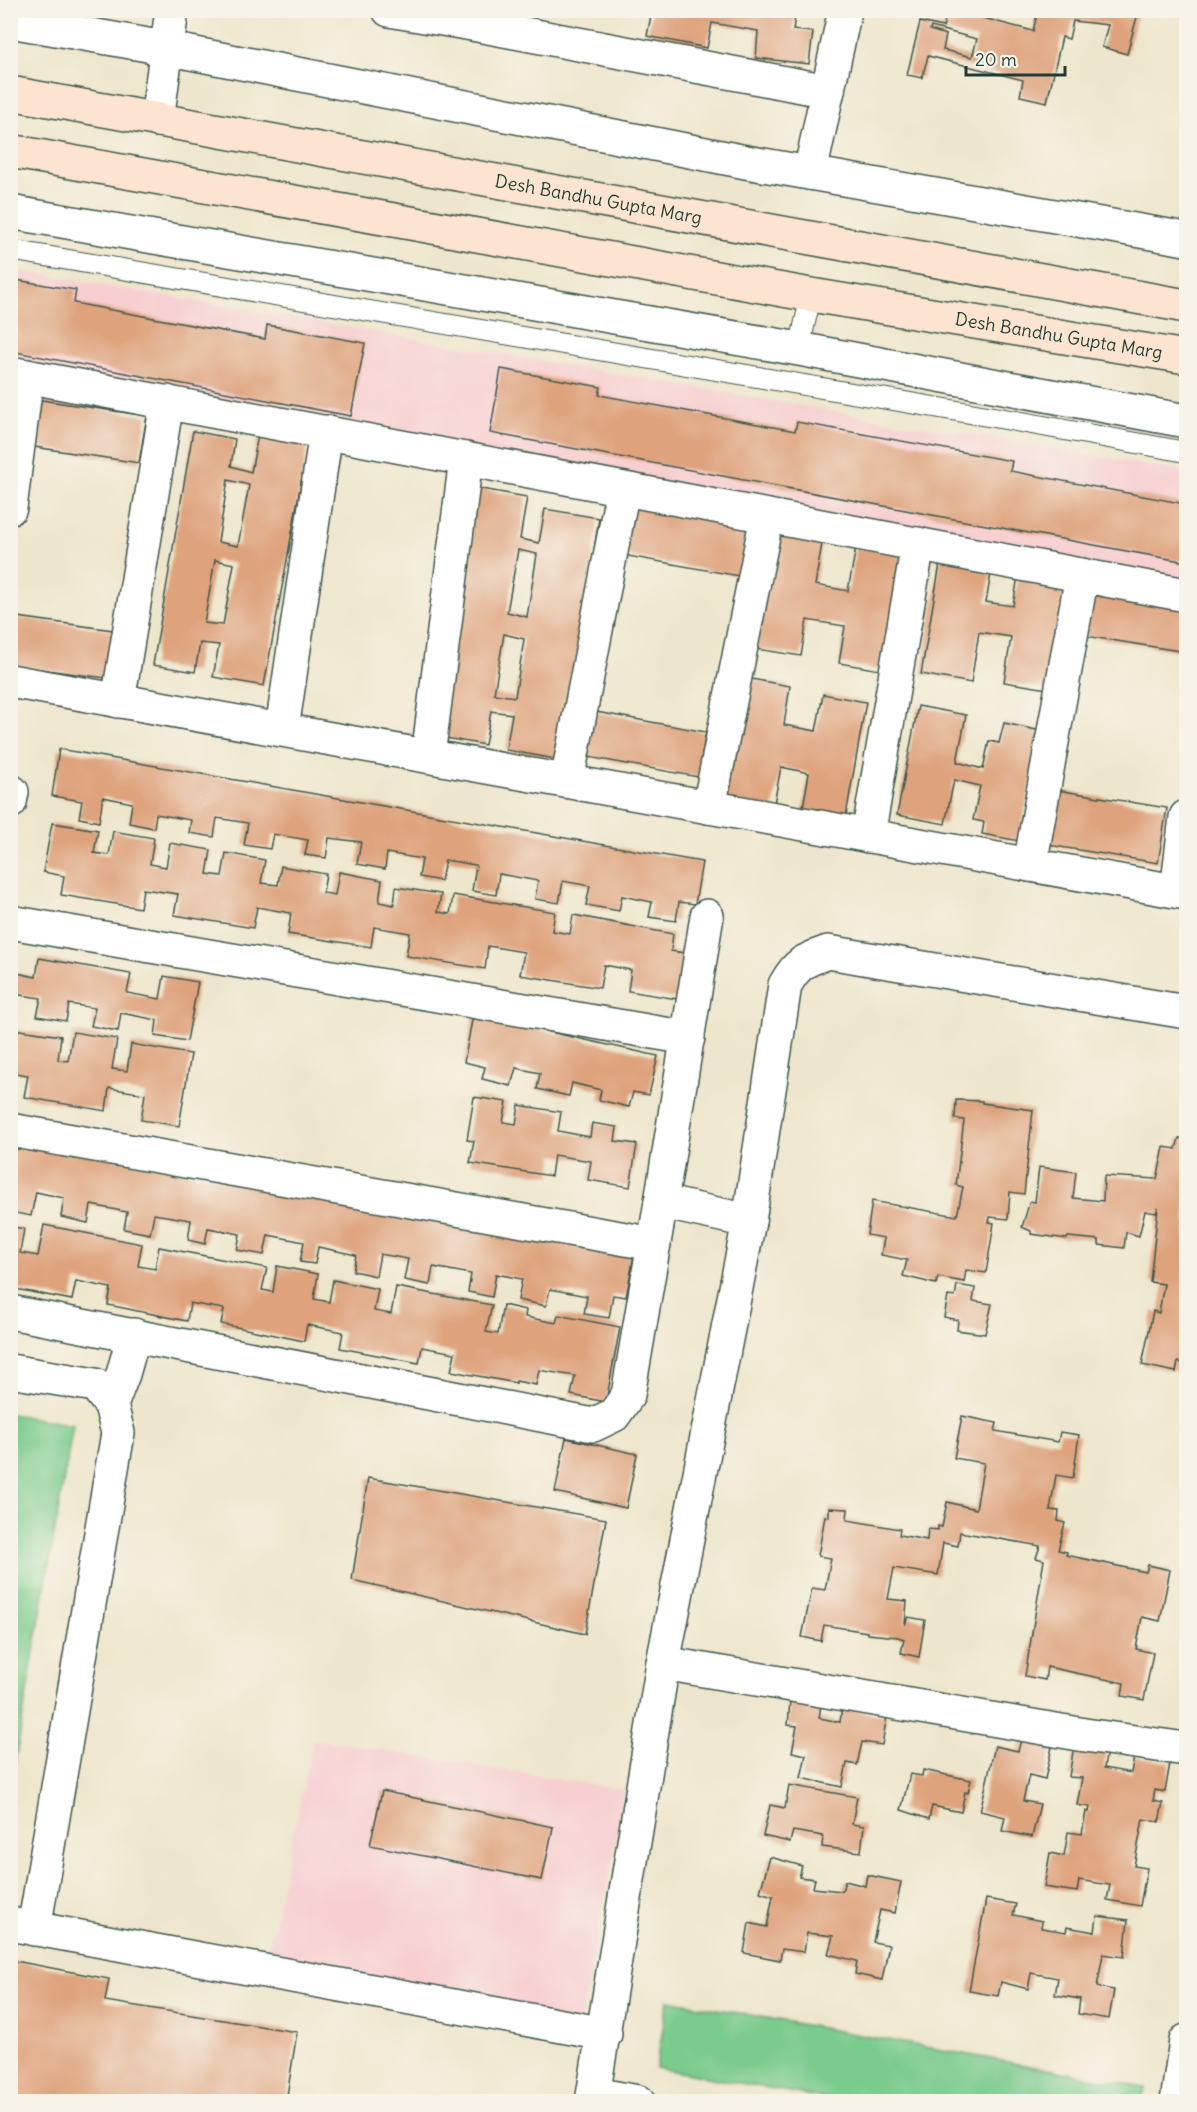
<svg xmlns="http://www.w3.org/2000/svg" width="1197" height="2112" font-family="Delius,sans-serif">
<rect width="100%" height="100%" fill="#f7f3e8"/>
<filter id="ink" filterUnits="userSpaceOnUse"><feTurbulence type="fractalNoise" baseFrequency=".0167" numOctaves="2"/><feDisplacementMap in="SourceGraphic" scale="12" xChannelSelector="R" yChannelSelector="G"/><feConvolveMatrix kernelMatrix="1 2 1 2 8 2 1 2 1" color-interpolation-filters="sRGB"/></filter>
<filter id="wash" filterUnits="userSpaceOnUse"><feTurbulence type="fractalNoise" baseFrequency=".008" numOctaves="4" result="noise"/><feDisplacementMap in="SourceGraphic" scale="24" xChannelSelector="R" yChannelSelector="G"/><feGaussianBlur stdDeviation="1.35" result="paint"/><feColorMatrix in="noise" values="0 0 0 0 0 0 0 0 0 0 0 0 0 0 0 0 0 1.4 0 .05"/><feComposite in="paint" operator="in"/></filter>
<g filter="url(#wash)">
<rect width="100%" height="100%" fill="#eee6cc"/>
<g fill="#f7cfd1">
<path d="M10,269l1176,203v108l-1175,-217z"/>
<path d="M313,1739l313,51 -46,235 -316,-54z"/>
</g>
<g fill="#7acb8c" stroke="#4c8460" stroke-width="1.5">
<path d="M11,1414l62,11 -62,360 -1,-371z"/>
<path d="M668,2000l477,87 -3,14h-303l-183,-33z"/>
</g>
<g id="blocks">
<g fill="#dea37d" fill-rule="evenodd">
<path d="M652,10h144l-3,20 20,2 -4,32 -53,-6 2,-27 -46,-8 -5,25 -60,-12z"/>
<path d="M947,10l11,2 1,-2h21l-1,7 54,14 5,-21h96l4,3 -11,41 -25,-7 6,-22 -35,-4 -4,18 -7,-2 -15,65 -27,-6 3,-16 -95,-24 -6,22 -15,-3 13,-53 23,5zM931,27l46,12 -5,18 -29,-7 3,-15 -16,-5z"/>
<path d="M10,279l66,11 -2,13 191,36 2,-14 98,18 -14,73 -341,-65z"/>
<path d="M501,369l100,18 -2,8 196,36 2,-9 215,39 -2,10 176,33v58l-696,-129z"/>
<path d="M35,399l112,17 -8,47 -111,-17z"/>
<path d="M193,431l42,8 -4,27 20,6 7,-37 50,9 -44,242 -51,-9 6,-32 -19,-2 -5,29 -42,-7zM228,480l21,5 -11,61 -20,-4zM215,560l19,4 -11,61 -19,-2z"/>
<path d="M476,488l51,9 -7,42 19,4 6,-34 54,9 -38,242 -55,-10 6,-36 -21,-3 -6,34 -51,-9zM518,550l19,4 -10,63 -20,-5zM504,634l20,5 -9,58 -21,-3z"/>
<path d="M631,502l118,22 -10,52 -117,-21z"/>
<path d="M776,530l47,8 -8,47 33,6 8,-44 55,9 -20,116 -52,-9 6,-37 -38,-6 -6,36 -45,-7z"/>
<path d="M941,558l51,10 -6,34 27,4 5,-30 47,9 -18,104 -43,-7 7,-45 -32,-5 -8,51 -50,-9z"/>
<path d="M1093,588l93,16v48l-101,-16z"/>
<path d="M10,616l110,15 -7,48 -103,-14z"/>
<path d="M740,677l50,9 -6,39 32,6 7,-37 43,8 -21,119 -43,-8 7,-40 -28,-6 -8,42 -54,-9z"/>
<path d="M918,706l48,9 -9,47 26,7 6,-28 10,2 5,-20 37,8 -22,110 -37,-7 2,-12 -11,-2 7,-34 -26,-6 -9,44 -48,-9z"/>
<path d="M591,711l115,21 -8,45 -115,-21z"/>
<path d="M59,749l643,113 -7,42 -16,-2 -3,19 -27,-4 3,-15 -30,-6 -3,15 -33,-6 4,-19 -27,-5 -4,22 -24,-4 3,-18 -39,-7 -3,21 -24,-4 4,-26 -31,-5 -4,21 -22,-4 3,-18 -35,-6 -2,16 -28,-5 4,-22 -32,-4 -3,20 -21,-3 3,-15 -35,-6 -3,15 -26,-4 4,-22 -31,-5 -3,19 -25,-4 2,-13 -35,-6 -2,14 -25,-5 3,-20 -29,-6 -4,25 -20,-4 3,-17 -30,-5z"/>
<path d="M1051,789l116,19 -9,55 -116,-19z"/>
<path d="M52,823l46,7 -4,23 15,2 4,-24 41,7 -4,26 16,3 4,-24 41,7 -4,24 15,2 4,-23 39,7 -4,23 17,2 3,-19 45,8 -3,19 12,2 4,-23 43,8 -3,22 15,3 2,-18 45,7 -3,18 12,2 3,-19 102,17 -3,19 18,3 3,-19 100,19 -2,17 14,2 -8,46 -49,-8 3,-21 -27,-5 -4,23 -80,-13 4,-23 -36,-6 -3,23 -79,-13 4,-23 -36,-6 -3,20 -83,-13 3,-21 -34,-6 -4,21 -79,-13 4,-21 -35,-5 -3,19 -79,-13 3,-19 -21,-4z"/>
<path d="M39,958l92,16 -4,19 33,6 4,-23 34,6 -11,59 -32,-5 2,-16 -36,-7 -3,18 -27,-5 4,-18 -26,-4 -3,17 -29,-5 4,-18 -27,-4 3,-21 19,4z"/>
<path d="M473,1015l185,41 -9,39 -16,-3 -4,15 -30,-7 2,-10 -29,-7 -3,13 -32,-7 3,-16 -24,-5 -5,18 -29,-7 3,-12 -21,-5z"/>
<path d="M13,1029l48,7 -3,24 10,1 5,-29 44,7 -5,30 15,2 4,-27 60,10 -12,72 -38,-6 4,-26 -36,-6 -3,23 -82,-14 4,-22 -18,-3v-25z"/>
<path d="M474,1097l33,5 -4,20 13,2 3,-19 42,7 -3,19 32,6 2,-14 25,4 -2,14 22,3 -7,43 -42,-7 3,-19 -37,-6 -3,21 -81,-13 4,-22 -7,-1z"/>
<path d="M956,1100l26,1v2l51,7 -9,84 -14,-2 -2,27 -18,-2 -1,5 5,1 -8,50 -20,-3 -2,12 -26,-5 -2,7 -33,-8 4,-16 -26,-5 3,-17 -17,-3 5,-34 85,15 6,-29 -7,-2 8,-65 -9,-1z"/>
<path d="M1179,1138l7,1v225l-8,-2 -2,10 -34,-7 11,-54 6,2 5,-29 -14,-2 8,-74 -2,5 -11,-2 -6,25 -13,-4 -2,16 -25,-3v-5l-31,-3 -1,2 -36,-5v-3l-9,-4 8,-26 5,1 4,-35 37,5 -3,26 30,3 1,-25 53,3 7,-32 12,2z"/>
<path d="M10,1139l624,117 -8,41 -13,-2 -4,23 -25,-4 3,-18 -37,-7 -4,17 -28,-6 4,-21 -26,-5 -4,23 -24,-5 3,-18 -38,-7 -3,18 -26,-5 4,-21 -28,-5 -4,22 -23,-5 3,-16 -38,-8 -3,17 -15,-2 4,-20 -36,-7 -4,20 -27,-5 3,-16 -32,-6 -3,16 -17,-4 3,-20 -37,-6 -4,20 -26,-5 3,-17 -36,-7 -3,18 -27,-6 3,-19 -28,-6 -5,24 -21,-4z"/>
<path d="M44,1225l98,19 -4,22 17,3 4,-22 108,21 -5,22 11,2 4,-26 41,8 -4,25 15,3 4,-22 45,9 -4,22 17,3 5,-27 96,18 -6,27 12,2 5,-29 23,5 -1,7 31,6 2,-8 62,12 -14,75 -35,-7 4,-19 -36,-6 -3,15 -20,-4v2l-65,-12 4,-18 -33,-6 -3,16 -79,-15 3,-16 -36,-7 -3,16 -83,-17 3,-15 -34,-6 -3,18 -79,-16 3,-17 -35,-7 -4,19 -62,-12v-62l14,3 -4,24 18,3z"/>
<path d="M957,1285l18,3 -2,13 19,3 -7,30 -28,-4 1,-10 -14,-3 4,-21 7,1z"/>
<path d="M962,1416l35,7 -2,8 63,11 2,-10 19,3 -6,43 -17,-3 -6,35 9,1 -1,10 7,2 -7,27 9,2 -1,3 80,17 2,-7 22,5 -10,51 -18,-4 -6,32 17,4 -9,47 -22,-4 2,-13 -77,-16 -2,13 -20,-4 19,-116 -8,-2 4,-12 -80,-14 -2,14 -15,-3 -5,32 -44,-7 -6,31 19,2 -2,24 3,-8 17,3 -6,37 -18,-4 3,-14 -6,-2 -31,-3v-2l-43,-7 -3,16 -19,-4 10,-49 13,2 6,-32 -13,-2 7,-40 4,1v-9l19,1 -1,11 53,9 -1,6 28,5 1,-11 10,1v-4l4,1 5,-25 29,7 8,-46 -30,-5z"/>
<path d="M566,1438l71,16 -11,54 -71,-16z"/>
<path d="M368,1478l238,41 -21,115 -233,-54z"/>
<path d="M790,1701l31,4 -2,13 21,4 2,-14 45,8 -5,29 -20,-3 -5,23 -10,-2 -5,24 -41,-9 5,-23 -14,-3 5,-26 -9,-1z"/>
<path d="M1021,1740l31,7 -7,32 -16,-4 -6,26 17,3 -8,33 -30,-6 3,-14 -25,-6 15,-65 23,5z"/>
<path d="M1074,1745l33,5 -3,18 27,5 3,-16 36,6 -5,29 -10,-2 -2,11 10,2 -4,19 -16,-3 -9,47 13,2 -7,38 -33,-6 3,-15 -31,-5 -2,12 -33,-5 6,-34 14,3 4,-24 14,2 4,-23 3,1 1,-5 -13,-2 5,-27 -13,-1z"/>
<path d="M923,1770l48,10 -3,13 -3,-1 -4,20 -29,-6 -3,13 -28,-9 9,-36 12,2z"/>
<path d="M789,1785l68,12 -5,27 12,2 -3,26 -39,-5 1,-11 -30,-5 -3,11 -27,-6 7,-31 15,3z"/>
<path d="M382,1791l171,36 -11,53 -172,-35z"/>
<path d="M770,1857l32,9 -3,11 16,2 -2,9 29,3 3,-10 20,5 2,-11 34,7 -6,31 -15,-3 -7,32 16,3 -7,35 -27,-6 2,-13 -29,-7 5,-18 -26,-3 -3,19 -22,-3 -2,11 -36,-7 5,-30 18,4 6,-31 -13,-4z"/>
<path d="M986,1899l30,5 -3,11 29,6 -1,7 25,4 1,-5 28,5 2,-16 31,4 -4,37 -21,-3 -6,33 17,3 -5,29 -31,-5 2,-15 -25,-4 3,-17 -27,-5 -3,16 -27,-7 -3,14 -29,-5z"/>
<path d="M10,1960l99,19 -4,22 192,31 -11,70h-276z"/>
</g>
</g>
</g>
<g filter="url(#ink)">
<use href="#blocks" fill-opacity="0" stroke="#3e564b" stroke-width="1.5"/>
<g fill="none" stroke-linecap="round" stroke-linejoin="round">
<g stroke="#3e564b" stroke-width="22">
<g id="lane">
<path d="M10,250l995,169 181,33"/>
<path d="M799,349l12,-54"/>
</g>
</g>
<g stroke="#3e564b" stroke-width="36">
<g id="street">
<path d="M389,10l83,14 356,67"/>
<path d="M10,21l155,27 581,114 440,77"/>
<path d="M157,120l15,-110"/>
<path d="M810,173l35,-163"/>
<path d="M10,212l789,137 387,72"/>
<path d="M10,373l1176,222"/>
<path d="M10,508l17,-132"/>
<path d="M10,681l1176,212"/>
<path d="M118,701l49,-299"/>
<path d="M282,729l44,-297"/>
<path d="M428,756l38,-297"/>
<path d="M567,781l56,-292"/>
<path d="M10,802l2,-10"/>
<path d="M709,807l58,-291"/>
<path d="M868,836l50,-292"/>
<path d="M1030,865l52,-290"/>
<path d="M1177,891l9,-74"/>
<path d="M10,922l678,116"/>
<path d="M10,1130l644,114"/>
<path d="M661,1202l46,-286"/>
<path d="M10,1312l583,113 21,-10 14,-20 33,-193 88,19"/>
<path d="M10,1371l85,14 16,20 7,28 -84,496"/>
<path d="M111,1405l12,-31 11,-39"/>
<path d="M663,1663l422,72 101,14"/>
<path d="M10,1924l595,110"/>
<path d="M594,2094l44,8"/>
<path d="M592,2102l71,-439 86,-442 36,-236c12,-22 20,-25 43,-33l358,60"/>
<path d="M1177,2102l9,-61"/>
</g>
</g>
<g stroke="#3e564b" stroke-width="36">
<g id="secondary">
<path id="s1" d="M10,93l1176,213"/>
<path id="s2" d="M10,151l801,144 375,62"/>
</g>
</g>
<use href="#lane" stroke="#fff" stroke-width="20"/>
<use href="#street" stroke="#fff" stroke-width="33"/>
<use href="#secondary" stroke="#fde4d0" stroke-width="33"/>
</g>
</g>
<g text-anchor="middle" stroke-width="6" stroke-linejoin="round" paint-order="stroke">
<g font-size="18" fill="#1f3d34" stroke="#f7f3e8">
<text dy="6" stroke="none"><textPath href="#s1" startOffset="598">Desh Bandhu Gupta Marg</textPath></text>
<text dy="6" stroke="none"><textPath href="#s2" startOffset="1065">Desh Bandhu Gupta Marg</textPath></text>
</g>
</g>
<rect width="1197" height="2112" fill="none" stroke="#f7f3e8" stroke-width="36"/>
<path d="M966 66v9h99v-9" fill="none" stroke="#1f3d34" stroke-width="3"/>
<text x="975" y="66" font-size="18" fill="#1f3d34" stroke="#f7f3e8" stroke-width="4.5" paint-order="stroke">20 m</text>
</svg>
